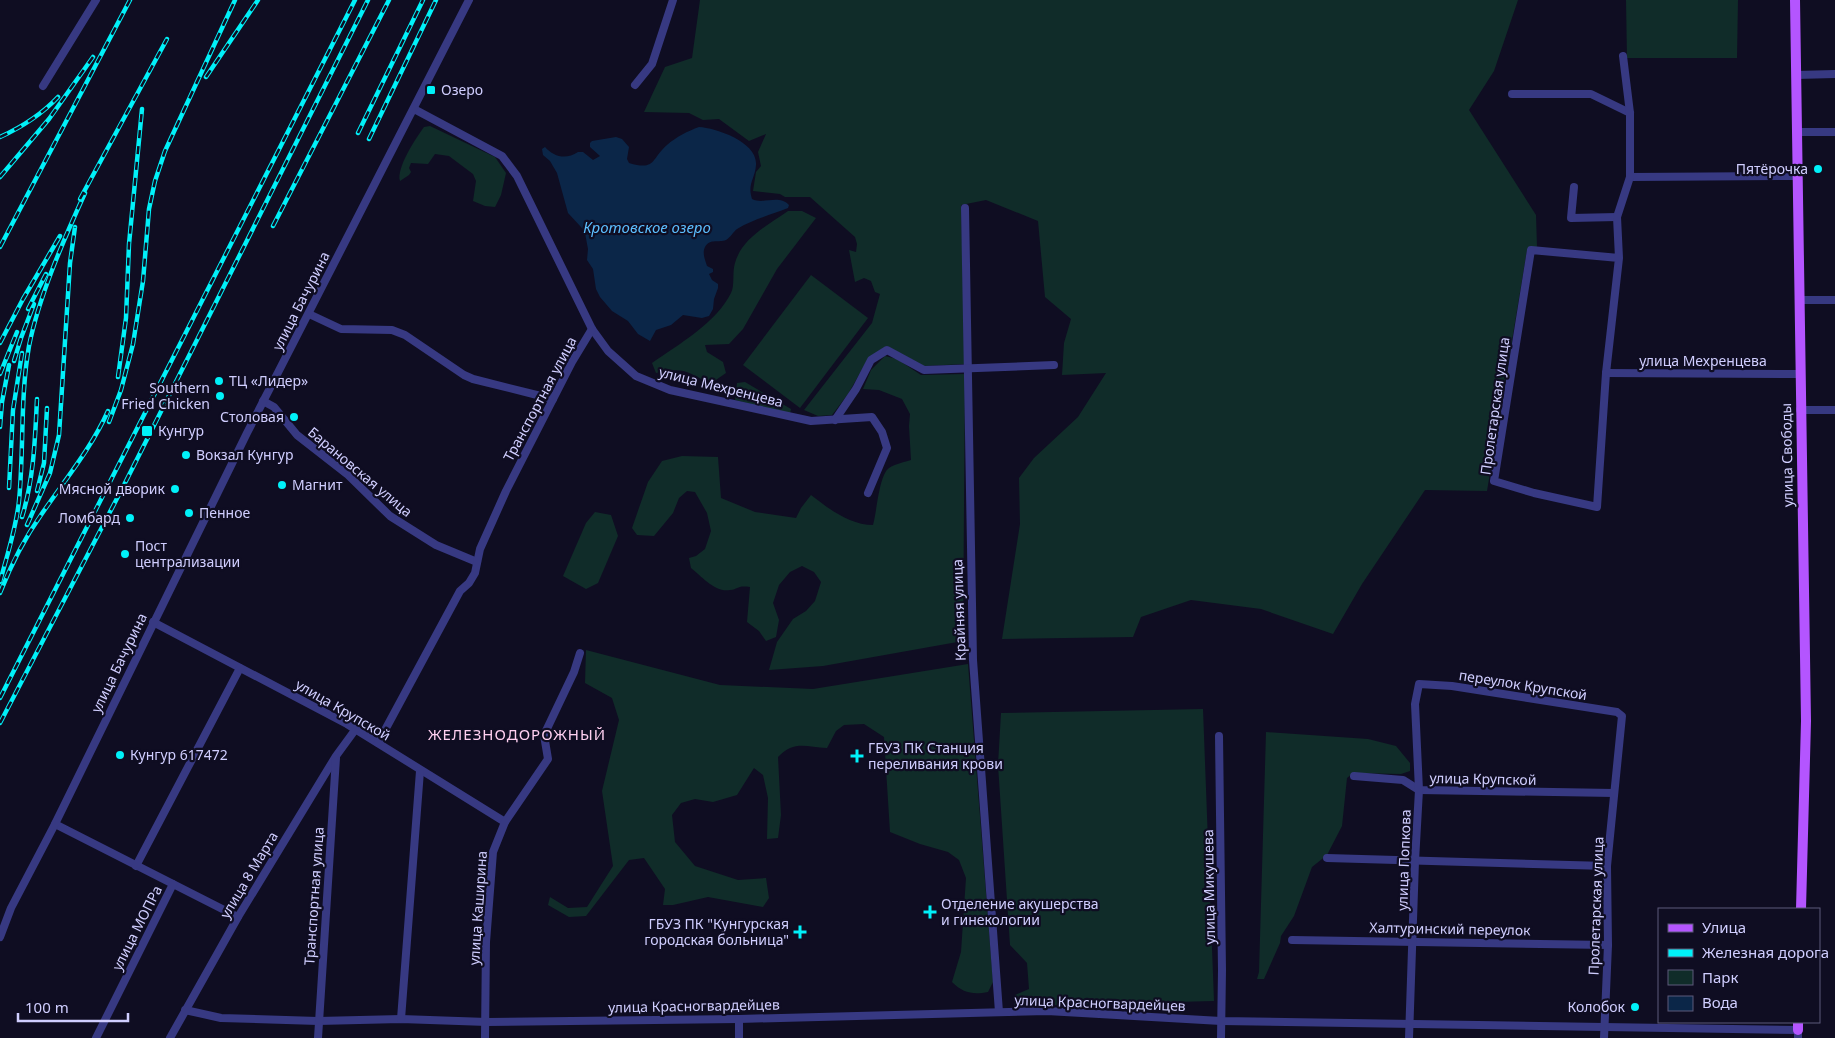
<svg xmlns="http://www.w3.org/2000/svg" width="1835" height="1038" font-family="'Noto Sans',sans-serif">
<rect width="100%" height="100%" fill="#0f0d22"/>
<g fill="#102c29">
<path d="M700,0h818l-24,71 -25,39 67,105 1,32 -10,3 -40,241 -62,-1 -63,94 -29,50 -72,-25 -70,-9 -50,17 -8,20 -131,2 18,-115 -1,-46 15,-20 44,-41 28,-44 -44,2 2,-32 7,-24 -26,-22 -7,-76 -52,-21 -25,5 4,159 -41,2 -37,-20 -18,11 -21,37 -16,21 -14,1 -14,-6 68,-87 8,-29 -5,-2 -4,-11 -7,-3 -9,4 -6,-32 7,2 1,-8 -2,-7 -45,-40h-25l-5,-3 -27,-3 3,-19 5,-6 -3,-14 8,-18 -17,7 -30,-22 -16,1 -14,-7 -45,-1 21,-45 27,-9z"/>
<path d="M1626,0h112l-1,58h-110z"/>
<path d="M430,126l65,31 11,16 -5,22 -6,12 -10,-1 -12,-5 3,-20 -3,-7 -24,-18 -14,-2 -7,10 -17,-1 -2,5 2,4 -2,3 -9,6c-4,-13 16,-43 24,-54z"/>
<path d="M788,211h14l14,7 -39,51 -34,60 -14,15 -24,1 2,7 16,10 3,11 -16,11c-23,-13 -27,-17 -54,-11l-4,-10c26,-18 65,-41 79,-70 4,-7 1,-21 4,-30 7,-25 32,-37 53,-52z"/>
<path d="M811,275l57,43 -68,90 -57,-43z"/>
<path d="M885,356l12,3 24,16 44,-1 -2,267 -140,25 -54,4 8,-28 16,-23 13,-8 9,-10 6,-19 -7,-10 -12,-6 -12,6 -11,13 -6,18 6,17 -3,17 -10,4 -7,-10 -12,-9 3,-35c-13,-2 -11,2 -20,3 -14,3 -29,-14 -39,-22l-2,-10 7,-2 9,-7 6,-18 -4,-18 -12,-21 -8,-1 -8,7 -6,15 -19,23 -17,-1 -5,-7 16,-46 14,-21 20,-5 36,1 3,41 34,14 41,6 5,-10 10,-13c18,14 39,30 62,30 4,-14 6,-50 16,-57 6,-4 16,-6 22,-8l-2,-34 1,-12 -8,-15 -23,-9 -16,-1 8,-19z"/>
<path d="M745,382l46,27 -1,5 -55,-14 2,-17z"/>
<path d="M595,512l16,3 7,21 -20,47 -12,6 -23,-13 23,-53z"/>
<path d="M586,650l134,35 93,4 155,-25 25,318 -5,10c-15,3 -25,1 -36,-10l9,-30 5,-74 -7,-18 -11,-8 -28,-8 -30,-12 -6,-95 -20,-13 -20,1 -8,6 -9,17c-21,-1 -33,-8 -49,9l3,58 -3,23 -11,1 1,-41 -5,-23 -9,-7 -17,27 -24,7 -18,-3 -14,4 -9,12 3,27 20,24 43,14 28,-2 3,20 -6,9 -55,-10 -35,8h-10l2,-16 -21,-31 -15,2 -43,56 -17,1 -21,-12 2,-8 18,11 19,-1 26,-41 -11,-75 17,-71 -7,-22 -27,-15z"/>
<path d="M1203,709l11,292 -200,5 1,-11 14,-6 -2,-26 -17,-18 -12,-180 3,-52z"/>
<path d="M1266,732l102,7 28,7 14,17v8l-9,3 -48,-1 -6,5 -5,48 -15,29 -15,12 -18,49 -13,20 -1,7 -16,36h-7l2,-7z"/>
</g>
<path fill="#0b2648" d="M699,127c17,1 59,15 57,38 -1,14 -9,19 -4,34 12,6 26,-5 37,6l-1,3c-17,7 -35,11 -51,21 -4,3 -7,9 -11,11 -7,3 -16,-2 -21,7 -3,6 0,13 2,19l6,3v3l-4,2 3,6 6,4v4l-4,11 -1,10 -4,7 -7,2 -19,-3 -12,10 -15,5 -6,11 -12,-7 -10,-13 -16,-10 -12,-14 -4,-8 -3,-20 -6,-9 1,-11 -3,-16 -4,-6 -13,-14 -11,-40 -7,-12 -7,-6 -1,-6 3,-2c9,10 21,13 33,5h5l10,8 7,-4 -10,-9v-4l2,-2 24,-4 6,2 7,8 -2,12 2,4c27,8 22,-4 38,-18 9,-8 21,-14 32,-18z"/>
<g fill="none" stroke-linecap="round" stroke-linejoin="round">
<g stroke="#373982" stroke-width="8">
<path d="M1796,75l39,-1"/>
<path d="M635,85l17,-21 21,-64"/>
<path d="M43,86l53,-86"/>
<path d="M1512,94h79l39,19"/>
<path d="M414,109l88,47 15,20 75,153 16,22 28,25 34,14 141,31 61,-4 10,15 5,16 -19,45"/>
<path d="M1798,132h37"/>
<path d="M1630,177l168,-1"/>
<path d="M1574,187l-3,31 46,-1"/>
<path d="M965,208l8,452 26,352"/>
<path d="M1619,258l-88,-8 -37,231 40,12 63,14 9,-134 13,-115 -2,-41 13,-40v-64l-7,-57"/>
<path d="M1800,300h35"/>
<path d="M309,314l32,15 51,1 13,5 59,40 9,4 80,20"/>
<path d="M1606,373l195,1"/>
<path d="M263,401l11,6 23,28 50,39 43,42 46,29 41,17"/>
<path d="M1800,410h35"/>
<path d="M835,420l21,-31 15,-29 16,-10 37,20 130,-5"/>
<path d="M153,622l194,102 158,98"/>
<path d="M1219,736l3,234 -1,68"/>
<path d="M378,743l82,-152 9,-8 6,-10 5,-24 26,-58 66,-129 20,-33"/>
<path d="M1354,776l49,4 16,10 195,3"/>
<path d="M55,824l183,93"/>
<path d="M1327,858l280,8"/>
<path d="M136,866l104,-198"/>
<path d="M0,937l11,-29 44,-84 192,-391 222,-433"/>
<path d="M1292,940l316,5"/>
<path d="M185,1010l36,8 97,3 83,-2 86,3 252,-3 308,-8 174,10 577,9v8"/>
<path d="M401,1019l19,-248"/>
<path d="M739,1019v19"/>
<path d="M96,1038l77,-154"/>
<path d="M170,1038l68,-121 98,-161 19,-26"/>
<path d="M318,1038l18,-280"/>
<path d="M485,1038l1,-96 7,-90 12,-30 43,-63 -4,-24 30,-63 6,-19"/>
<path d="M1409,1038l6,-177 4,-71 -4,-86 4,-20 33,2 165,26 5,4 -15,150 1,79 -4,93"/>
</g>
<g stroke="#b455ff" stroke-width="10">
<path d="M1795,0l11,721 -5,188"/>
<path d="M1798,1030v-8"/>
</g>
<g stroke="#00f1f9" stroke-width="4.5">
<g id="rail">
<path d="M206,77l52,-77"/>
<path d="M358,133l65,-133"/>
<path d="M0,137c22,-10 41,-22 58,-40"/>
<path d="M369,139l67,-139"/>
<path d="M0,177l49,-58 44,-62"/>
<path d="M80,199l87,-160"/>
<path d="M273,226l116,-226"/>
<path d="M0,247l130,-247"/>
<path d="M28,309l18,-35"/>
<path d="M0,343l23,-44 37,-63"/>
<path d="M14,361l7,-23 13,-34"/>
<path d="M0,374l17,-42"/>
<path d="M118,377l8,-59 3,-74 13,-135"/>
<path d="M109,422l12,-32 12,-46 10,-63 6,-72 6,-28 10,-30 70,-151"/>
<path d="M0,427l2,-25 7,-37"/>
<path d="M9,488l4,-78 9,-57"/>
<path d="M37,491l7,-28 3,-55"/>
<path d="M22,517c12,-39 13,-78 15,-118"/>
<path d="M27,525l23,-52 9,-38 11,-172 5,-36"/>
<path d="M0,582c7,-27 16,-53 19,-81 5,-51 1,-104 10,-155 10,-50 35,-107 56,-153"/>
<path d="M0,593c11,-28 24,-54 41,-78 23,-34 50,-66 67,-104"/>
<path d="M0,698l355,-698"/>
<path d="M0,723l124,-238 244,-485"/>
</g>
</g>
<use href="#rail" stroke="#0f0d22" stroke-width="2.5" stroke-dasharray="8" stroke-linecap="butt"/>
</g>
<g fill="#00f1f9" stroke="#0f0d22" stroke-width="2">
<rect x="426" y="85" width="10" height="10" rx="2.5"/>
<circle cx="1818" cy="169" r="5"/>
<circle cx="219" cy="381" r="5"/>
<circle cx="220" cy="396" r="5"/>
<circle cx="294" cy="417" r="5"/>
<rect x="141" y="425" width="12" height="12" rx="2.5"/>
<circle cx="186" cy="455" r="5"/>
<circle cx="282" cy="485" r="5"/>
<circle cx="175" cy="489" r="5"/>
<circle cx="189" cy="513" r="5"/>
<circle cx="130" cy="518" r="5"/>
<circle cx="125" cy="554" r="5"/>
<circle cx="120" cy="755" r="5"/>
<path d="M854.5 748.5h5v5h5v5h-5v5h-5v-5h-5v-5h5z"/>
<path d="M927.5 904.5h5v5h5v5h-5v5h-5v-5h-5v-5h5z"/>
<path d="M797.5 924.5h5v5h5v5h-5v5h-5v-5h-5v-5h5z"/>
<circle cx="1635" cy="1007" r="5"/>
</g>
<g text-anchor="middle" stroke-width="4.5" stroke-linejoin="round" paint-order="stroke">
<g font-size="14" fill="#d0ceff" stroke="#0f0d22" text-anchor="start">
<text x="441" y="95">Озеро</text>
<text x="1808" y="174" text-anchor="end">Пятёрочка</text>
<text x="229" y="386">ТЦ «Лидер»</text>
<text x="210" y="393" text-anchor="end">Southern<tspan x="210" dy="16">Fried Chicken</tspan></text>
<text x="284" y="422" text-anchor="end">Столовая</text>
<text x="158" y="436">Кунгур</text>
<text x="196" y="460">Вокзал Кунгур</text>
<text x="292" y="490">Магнит</text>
<text x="165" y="494" text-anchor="end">Мясной дворик</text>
<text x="199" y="518">Пенное</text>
<text x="120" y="523" text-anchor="end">Ломбард</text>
<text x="135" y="551">Пост<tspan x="135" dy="16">централизации</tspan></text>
<text x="868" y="753">ГБУЗ ПК Станция<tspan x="868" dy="16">переливания крови</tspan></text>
<text x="130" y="760">Кунгур 617472</text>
<text x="941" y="909">Отделение акушерства<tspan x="941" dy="16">и гинекологии</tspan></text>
<text x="789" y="929" text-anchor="end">ГБУЗ ПК "Кунгурская<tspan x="789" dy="16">городская больница"</tspan></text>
<text x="1625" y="1012" text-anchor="end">Колобок</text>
</g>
<g font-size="14" fill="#d0ceff" stroke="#0f0d22">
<text transform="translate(301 301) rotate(-63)" y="5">улица Бачурина</text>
<text x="1703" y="366">улица Мехренцева</text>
<text transform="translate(721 387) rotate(14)" y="5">улица Мехренцева</text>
<text transform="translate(540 399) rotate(-62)" y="5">Транспортная улица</text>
<text transform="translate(1495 406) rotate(-82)" y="5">Пролетарская улица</text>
<text transform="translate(1787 455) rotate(-91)" y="5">улица Свободы</text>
<text transform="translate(360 472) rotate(40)" y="5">Барановская улица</text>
<text transform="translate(959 610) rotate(-92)" y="5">Крайняя улица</text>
<text transform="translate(119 663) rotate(-64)" y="5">улица Бачурина</text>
<text transform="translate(1523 685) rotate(9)" y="5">переулок Крупской</text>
<text transform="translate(343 710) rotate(30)" y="5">улица Крупской</text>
<text transform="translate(1483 779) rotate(1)" y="5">улица Крупской</text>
<text transform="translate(1404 860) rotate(-88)" y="5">улица Попкова</text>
<text transform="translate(249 875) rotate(-59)" y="5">улица 8 Марта</text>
<text transform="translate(1209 887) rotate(-91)" y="5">улица Микушева</text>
<text transform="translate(314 896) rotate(-86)" y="5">Транспортная улица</text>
<text transform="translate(1596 906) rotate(-88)" y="5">Пролетарская улица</text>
<text transform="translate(478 908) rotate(-86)" y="5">улица Каширина</text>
<text transform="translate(137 928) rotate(-63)" y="5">улица МОПРа</text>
<text transform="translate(1450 929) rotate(1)" y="5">Халтуринский переулок</text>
<text transform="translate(1100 1003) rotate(2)" y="5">улица Красногвардейцев</text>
<text transform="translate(694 1006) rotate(-1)" y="5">улица Красногвардейцев</text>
</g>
<g font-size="15" font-style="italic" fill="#5cbfff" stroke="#0f0d22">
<text x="647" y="233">Кротовское озеро</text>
</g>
<g font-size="15" letter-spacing="1" fill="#ffd0f1" stroke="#0f0d22">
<text x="517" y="740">ЖЕЛЕЗНОДОРОЖНЫЙ</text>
</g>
</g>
<rect x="1658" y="908" width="162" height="115" fill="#0f0d22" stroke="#5c5a7a"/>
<rect x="1668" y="924" width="25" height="8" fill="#b455ff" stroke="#5c5a7a"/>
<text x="1702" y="933" font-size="15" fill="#d0ceff">Улица</text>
<rect x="1668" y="949" width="25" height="8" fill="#00f1f9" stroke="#5c5a7a"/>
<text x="1702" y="958" font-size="15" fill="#d0ceff">Железная дорога</text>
<rect x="1668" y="970" width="25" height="15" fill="#102c29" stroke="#5c5a7a"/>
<text x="1702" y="983" font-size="15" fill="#d0ceff">Парк</text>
<rect x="1668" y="996" width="25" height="15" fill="#0b2648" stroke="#5c5a7a"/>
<text x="1702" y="1008" font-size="15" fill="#d0ceff">Вода</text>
<path d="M18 1013v8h110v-8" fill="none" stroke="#d0ceff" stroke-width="2.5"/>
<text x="25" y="1013" font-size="15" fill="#d0ceff" stroke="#0f0d22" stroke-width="4" paint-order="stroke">100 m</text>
</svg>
